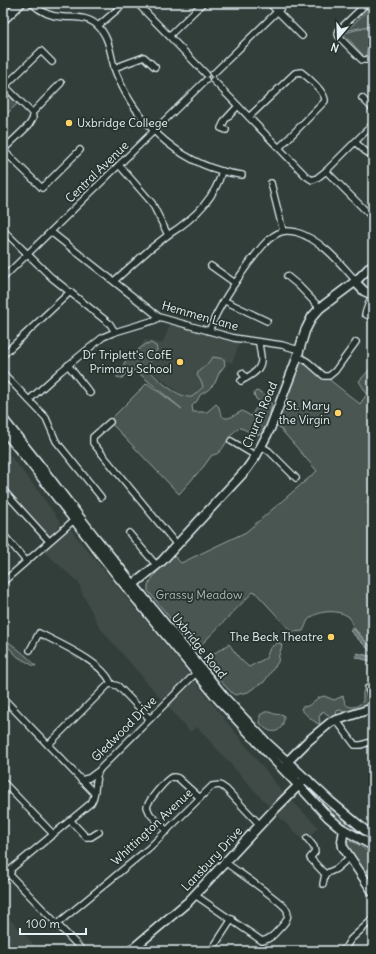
<svg xmlns="http://www.w3.org/2000/svg" width="376" height="954" font-family="Delius,sans-serif">
<rect width="100%" height="100%" fill="#323e39"/>
<filter id="ink" filterUnits="userSpaceOnUse"><feTurbulence type="fractalNoise" baseFrequency=".025" numOctaves="2"/><feDisplacementMap in="SourceGraphic" scale="8" xChannelSelector="R" yChannelSelector="G"/><feConvolveMatrix kernelMatrix="1 2 1 2 8 2 1 2 1" color-interpolation-filters="sRGB"/></filter>
<g filter="url(#ink)">
<g fill="#3f4b46">
<path d="M171,323l66,19 2,2 -7,19 -11,-3 -30,42 -58,-45 12,-17 17,4z"/>
<path d="M3,447l33,41 25,35 -12,18 -46,-51z"/>
<path d="M69,528l104,126 108,136 37,37 -13,15 -28,-27 -80,-88 -7,5 -90,-104 -18,-35 -3,-10 -38,-34z"/>
<path d="M3,915l4,4 2,-1 31,33h-37z"/>
</g>
<g fill="#495651" stroke="#98a4a4">
<path d="M373,5v20l-33,7 4,-4 3,2z"/>
<path d="M372,26l1,2 -8,30 -4,-1 2,-2 -19,-21 -3,2 -1,-2z"/>
<path d="M3,90l14,14 -14,14z"/>
<path d="M151,343l5,3 1,4 -8,14 1,7c8,9 30,28 42,26l11,-10 -1,-4 -5,-8 2,-4 7,-6 7,-8 11,2 1,6 -6,8 -4,10 -7,7 -8,5 -3,6 -5,5 1,6h14l9,-8 3,3c3,18 12,10 23,4l9,5 5,-8h4l3,-2 -1,-3 -6,-4 -2,-5 2,-3c7,1 13,8 16,14l-4,16 -7,13 -5,1 -15,-7c-14,3 -16,27 -29,27l-8,11 -25,28 -70,-73 38,-38 35,26 -46,-38 -6,-1 -8,8h-4l-1,-1 10,-19 19,-14z"/>
<path d="M299,350l27,27 34,27 7,-10 -8,-13 14,-15v129l-7,7 7,7v140c-6,-7 -13,-14 -19,-21 -3,-3 -2,-8 -5,-11 -10,-8 -32,-7 -41,3 -2,3 -3,8 -5,11l-11,1 -38,-41 -58,59 -48,-59v-6l22,-33 11,11 65,-31 71,-61 -44,-51z"/>
<path d="M3,639c5,1 31,23 33,27h-2l-16,-9 -9,-9 -6,1z"/>
<path d="M277,643h3l2,3 -3,9 -1,7 -14,20 -9,5 -7,5 -13,3 -3,-2 -29,-30 10,-9 16,-10 11,15 9,8 17,-9 4,-10z"/>
<path d="M365,688l5,13v4l-3,2 -21,6 -6,-3 -3,1 -1,4 -4,3 -9,-7 -4,6 1,5 -1,2c-4,-1 -15,-11 -18,-15l1,-2 6,-1 10,-8 6,-2 10,4 9,-4c1,2 1,5 2,7 4,7 14,4 18,-2v-9z"/>
<path d="M265,712c7,-1 8,4 17,2l2,2c0,17 -13,21 -24,7v-8z"/>
<path d="M305,783l39,35 2,2v3l-4,1 -10,-9 -29,-31z"/>
<path d="M347,841c9,-1 19,10 26,15v30l-25,-38 -2,-6z"/>
</g>
<path fill="#6d7978" stroke="#9ea9ab" d="M352,627l21,22v13l-18,-5 2,-4 13,3 2,-3 -22,-22z"/>
<g fill="none" stroke-linecap="round" stroke-linejoin="round">
<g stroke="#e8f1f8" stroke-width="8">
<g id="street">
<path d="M31,3c9,8 20,14 32,14 13,1 25,-1 35,9 13,13 12,31 18,47 22,54 69,95 126,102"/>
<path d="M137,3l69,71"/>
<path d="M269,3l33,33"/>
<path d="M367,3l-28,27 -1,4 1,3 23,23h5l6,-5"/>
<path d="M98,26l27,-23"/>
<path d="M170,35l33,-32"/>
<path d="M114,68l30,-11 11,10"/>
<path d="M213,74l73,-71"/>
<path d="M213,80l93,96 6,4 5,-2 9,-7 47,-47"/>
<path d="M3,84l29,29 1,5 -4,7 -26,25 39,38 38,-38"/>
<path d="M5,86l36,-35 11,11"/>
<path d="M362,98l11,11"/>
<path d="M32,113l29,-30"/>
<path d="M249,117l46,-44 6,-1c7,5 25,21 24,29l-46,47"/>
<path d="M226,130l-5,-2 4,-8 13,-14"/>
<path d="M355,142l10,9 8,5"/>
<path d="M326,171l47,47"/>
<path d="M271,183l12,48"/>
<path d="M3,230l48,47 59,47 5,8"/>
<path d="M51,232l108,85 75,21 48,7 17,5"/>
<path d="M168,235c24,-15 47,-36 54,-64"/>
<path d="M211,266l24,17"/>
<path d="M287,276l11,9 22,23"/>
<path d="M3,278l203,-198"/>
<path d="M114,281l36,-32 18,-14 -16,-32 -33,-38"/>
<path d="M372,294l-7,20 8,4"/>
<path d="M225,301l42,20"/>
<path d="M209,331c9,-24 25,-47 40,-68 9,-11 18,-26 32,-31 5,-2 10,-1 15,0 26,8 43,30 60,49"/>
<path d="M3,355l67,-63"/>
<path d="M298,356l10,6 16,14h5l6,-5 21,-29"/>
<path d="M68,365l22,28"/>
<path d="M3,373l43,45 10,23 45,56"/>
<path d="M242,373l4,5"/>
<path d="M241,381c8,-5 21,-10 20,-23 0,-5 -2,-10 -2,-16"/>
<path d="M29,400l32,-29 42,-34 12,-5 40,-12 4,-3"/>
<path d="M110,422l-17,15v6l84,102"/>
<path d="M231,441l25,15"/>
<path d="M261,446l8,5 27,27"/>
<path d="M3,490l46,51"/>
<path d="M129,533l28,33"/>
<path d="M3,534l23,27"/>
<path d="M3,582l71,-62"/>
<path d="M30,650l9,-17c19,10 66,30 72,51"/>
<path d="M368,688l5,13"/>
<path d="M3,698l91,95"/>
<path d="M337,721l18,24h6l12,-4"/>
<path d="M48,745l60,-60 3,-1 7,2 32,33"/>
<path d="M81,780l8,-2 8,-6"/>
<path d="M3,782l50,52"/>
<path d="M70,820l16,17h5l8,-5"/>
<path d="M167,831l-17,-17 -3,-7c1,-6 19,-28 25,-30 2,0 4,0 6,1l22,20"/>
<path d="M307,838l7,9 1,5 -5,6 15,16"/>
<path d="M3,868l1,1"/>
<path d="M10,870l81,-67c7,-10 2,-24 9,-34l96,-96"/>
<path d="M3,873l2,3h3l3,-4"/>
<path d="M10,875l73,76"/>
<path d="M323,884l2,-10 11,-5 14,-12"/>
<path d="M195,895l67,46c8,-2 12,-6 17,-12 5,-5 11,-11 8,-19 -4,-8 -52,-40 -62,-48"/>
<path d="M57,924l92,-76 63,-62 8,-1 6,4 34,36"/>
<path d="M211,951l21,-32"/>
<path d="M343,951l8,-12 22,-20"/>
</g>
</g>
<g stroke="#e8f1f8" stroke-width="11">
<g id="secondary">
<path d="M3,20l18,-17"/>
<path d="M355,282l9,9 9,4"/>
<path d="M129,588l33,-27 84,-91 10,-14 14,-27 26,-68 9,-30 7,-14 8,-9 36,-27 17,-17"/>
<path d="M296,781l-8,-15 -1,-4 21,-21 23,-19 42,-14"/>
<path d="M344,830l-2,11 1,6 30,45"/>
<path d="M130,951l59,-50 84,-90 29,-29 6,-2"/>
</g>
</g>
<g stroke="#e8f1f8" stroke-width="11">
<g id="primary">
<path d="M3,419l35,44 56,73 131,162 42,45 63,58 43,36"/>
<path d="M3,430l29,35 87,113 99,121 57,62 30,31 23,25 13,11 32,18"/>
</g>
</g>
<use href="#street" stroke="#26332d" stroke-width="5.5"/>
<use href="#secondary" stroke="#26332d" stroke-width="8"/>
<use href="#primary" stroke="#26332d" stroke-width="8"/>
</g>
</g>
<g fill="#ffd166" stroke="#26332d" stroke-width="1.5">
<circle cx="69" cy="123" r="4"/>
<circle cx="180" cy="362" r="4"/>
<circle cx="338" cy="413" r="4"/>
<circle cx="331" cy="637" r="4"/>
</g>
<g text-anchor="middle" stroke-width="3.5" stroke-linejoin="round" paint-order="stroke">
<g font-size="12" fill="#e8f1f8" stroke="#26332d" text-anchor="end">
<text x="77" y="127" text-anchor="start">Uxbridge College</text>
<text x="172" y="359">Dr Triplett's CofE<tspan x="172" dy="14">Primary School</tspan></text>
<text x="330" y="410">St. Mary<tspan x="330" dy="14">the Virgin</tspan></text>
<text x="323" y="641">The Beck Theatre</text>
</g>
<g font-size="12" fill="#e8f1f8" stroke="#26332d">
<text transform="translate(97 172) rotate(-44)" y="4">Central Avenue</text>
<text transform="translate(200 316) rotate(16)" y="4">Hemmen Lane</text>
<text transform="translate(260 415) rotate(-67)" y="4">Church Road</text>
<text transform="translate(199 646) rotate(51)" y="4">Uxbridge Road</text>
<text transform="translate(124 729) rotate(-45)" y="4">Gledwood Drive</text>
<text transform="translate(152 827) rotate(-43)" y="4">Whittington Avenue</text>
<text transform="translate(212 859) rotate(-47)" y="4">Lansbury Drive</text>
</g>
<g font-size="12" fill="#b0bbbe" stroke="#26332d">
<text x="199" y="599">Grassy Meadow</text>
</g>
</g>
<rect width="376" height="954" fill="none" stroke="#26332d" stroke-width="16"/>
<rect x="8" y="8" width="360" height="938" fill="none" stroke="#e8f1f8" stroke-width="1.5" filter="url(#ink)"/>
<g transform="translate(338 38) rotate(199)" stroke="#26332d" stroke-width="3" paint-order="stroke">
<path d="M0-3L7 15L0 10L-7 15Z" fill="#e8f1f8"/>
<text y="-6" font-size="11" font-weight="bold" text-anchor="middle" fill="#e8f1f8">N</text>
</g>
<path d="M20 928v6h66v-6" fill="none" stroke="#e8f1f8" stroke-width="2"/>
<text x="26" y="928" font-size="12" fill="#e8f1f8" stroke="#26332d" stroke-width="3" paint-order="stroke">100 m</text>
</svg>
